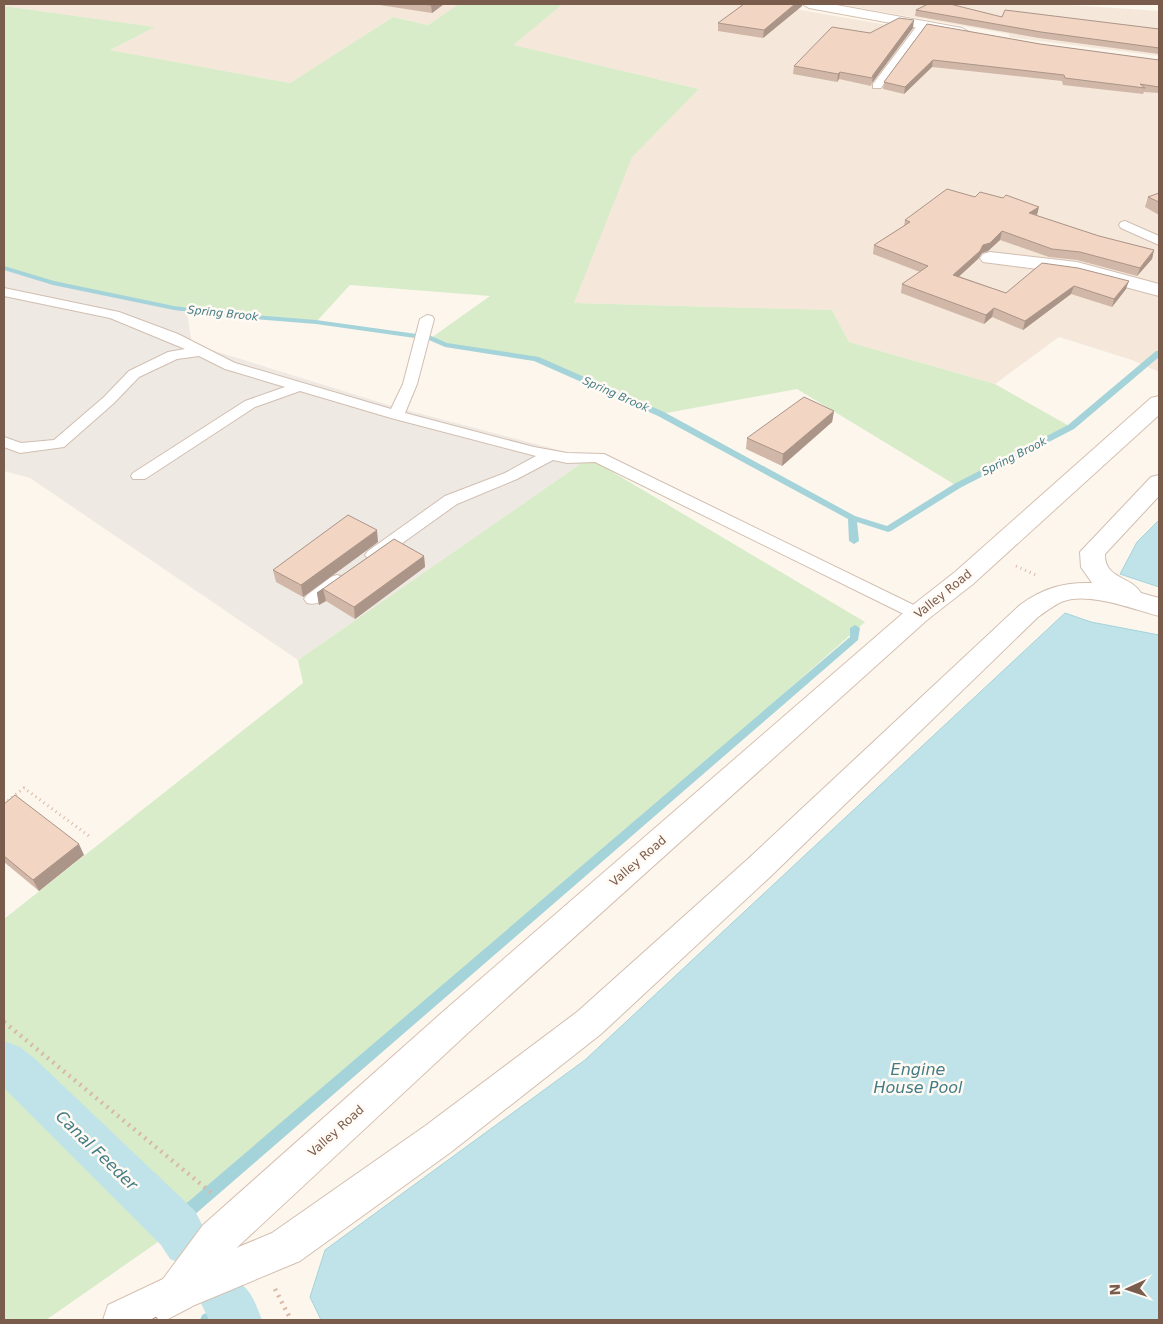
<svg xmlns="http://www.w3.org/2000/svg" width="1163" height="1324" font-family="'DejaVu Sans',sans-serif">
<rect width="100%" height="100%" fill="#fdf6ec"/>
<g fill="#f5e8da">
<path d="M4,4h455l-31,21 -35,-8 -103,66 -180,-33 44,-23 -150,-21z"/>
<path d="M563,4h204l229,40 163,22v306l-27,-12 -73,-23 -64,47 -146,-42 -17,-32 -259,-7 58,-146 68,-68 -187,-44z"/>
<path d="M838,4h216l105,7v45l-150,-19v-3z"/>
</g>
<path fill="#efe9e4" d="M4,268l49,15 121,25 13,5 5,31 203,63 194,51 -291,202 -268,-182 -26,-7z"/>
<g fill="#d8ecc9">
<path d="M459,4h104l-50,41 186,44 -67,68 -58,146 258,7 17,32 146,42 76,43 -114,59 -160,-97 -136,25 -125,-55 -91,-14 -14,-7 59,-42 -140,-11 -34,37c-106,-9 -210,-22 -312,-54v-262l151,21 -45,23 180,33 103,-66 35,8z"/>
<path d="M589,458l276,164 -687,606 -132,92h-42v-401l299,-236 -5,-23z"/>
</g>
<g fill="#bfe3e8" stroke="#a5d3da">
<path d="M1159,520v67l-39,-13 17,-32z"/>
<path d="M1065,613l26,9 68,13v685h-838l-11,-23 15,-47 260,-190z"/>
</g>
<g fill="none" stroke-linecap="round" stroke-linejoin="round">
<g fill="#a5d3da" fill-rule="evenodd">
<path d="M4,266l50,15 120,25 55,7 87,7 115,16 16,7 92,14 125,55 191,104 32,10 67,-42 114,-59 88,-74h3v6l-85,72 -114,59 -69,43 -3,1 -31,-10 2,19 -5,3 -5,-3 -1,-22 -190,-103 -124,-55 -89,-14 -16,-7 -113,-16 -87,-7 -55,-7 -121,-25 -49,-15z"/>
<path d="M855,625l5,3 -2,12 -680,589 -5,2 -5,-2 -2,-5 2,-5 682,-582v-9z"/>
<path d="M230,1301l5,2 2,5c-6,15 -24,12 -37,12l2,-5z"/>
</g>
<g fill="#bfe3e8" fill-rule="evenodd">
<path d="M4,1041l16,6 14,11 161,153 16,31 -7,17 -17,7 -17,-7 -9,-14 -157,-157z"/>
<path d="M224,1274c24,10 29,22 38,46h-53l-10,-21 7,-18z"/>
</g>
<g stroke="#d1beb0" stroke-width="2">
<g id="lane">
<path d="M919,23l8,2 -46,63h-8v-4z"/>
<path d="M1125,221l34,15v9l-38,-17 -2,-3 2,-3z"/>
<path d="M4,288l115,24 59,22 57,29 156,46 12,-25 17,-65 7,-4 5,1 2,3 -17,65 -12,29 129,34 33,6 37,1 320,156 3,4 -3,4 -6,2 -6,-2 -317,-156 -28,1 -14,-3 -36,19 -60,25 -77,55h-12l-3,-4 3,-4 77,-55 60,-23 31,-17 -145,-38 -91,-27 -45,16 -110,72h-12l-2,-3 2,-3 112,-72 40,-14 -60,-18 -26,-13 -22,3 -38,18 -25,26 -50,44 -44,6 -16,-6v-10l17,6 33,-3 50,-43 25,-26 39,-19 17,-3 -75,-31 -106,-22z"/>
<path d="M337,575l6,2 3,4 -3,4c-11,8 -22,22 -36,18l-3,-4 3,-4 24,-18z"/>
</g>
</g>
<g stroke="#d1beb0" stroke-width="2">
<g id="street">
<path d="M990,252l87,10 82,22v12l-83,-22 -93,-12 -3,-4 3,-4z"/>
<path d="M1159,475v21l-54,58c-1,25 26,22 36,39l18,5v18c-27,-7 -71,-25 -98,-14 -8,4 -16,10 -23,15l-267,259 -170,158 -150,118 -151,109 -122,51 -14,-6 -6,-14 6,-14 108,-45 153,-107 152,-114 172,-154 271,-253c23,-17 44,-23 72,-22l-11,-16 -1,-15 71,-75z"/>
</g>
</g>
<g stroke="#d6c0b0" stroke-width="2">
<g id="secondary">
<path d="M802,4h29l131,24 7,4 -7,4 -153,-28z"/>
<path d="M1159,396v19l-186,169 -46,36 -457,411 -239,222 -40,54 -25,13h-63l5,-15 55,-26 40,-54 243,-216 463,-401 46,-36 196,-174z"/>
</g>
</g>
<g stroke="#d9b8a5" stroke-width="3" stroke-dasharray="1 4" stroke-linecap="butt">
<path d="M1016,566l22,10"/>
<path d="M4,804l20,-16 65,48"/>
</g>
<g stroke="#d9b8a5" stroke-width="4.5" stroke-dasharray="2 5" stroke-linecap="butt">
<path d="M4,1022l210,173"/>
<path d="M275,1289l16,31"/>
</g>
<use href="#lane" fill="#fff" fill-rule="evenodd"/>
<use href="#street" fill="#fff" fill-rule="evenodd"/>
<use href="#secondary" fill="#fff" fill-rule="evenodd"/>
</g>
<g fill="#d1b7a8">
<path d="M373,4h71l-12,9z"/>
<path d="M744,4h58v2l-39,32 -45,-7v-8z"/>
<path d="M916,10l243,19v25l-120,-16 -124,-22z"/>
<path d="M927,24l113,20 119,16v33l-15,-1 -1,2 -80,-9 -1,-4 -130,-14 -28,27 -21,-5 1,-7z"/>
<path d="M913,28l-41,55 -1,3 -32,-7 -2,3 -44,-8 1,-8 76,-33z"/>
<path d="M1159,193v22l-14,-8 3,-10z"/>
<path d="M1036,215l63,21 55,14 -2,9 -15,17 -60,-16 -28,-3 -49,-17 -12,11 -6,2 -4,6 -19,17 47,17 36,-30 84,26 -14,18 -41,-13 -48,36 -31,-13 -8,7 -83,-31 1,-9 18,-12 -47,-18 1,-9 30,-19 1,-6z"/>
<path d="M834,411l-2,11 -50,44 -36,-17 1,-11z"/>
<path d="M394,539l30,17 1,11 -70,52 -29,-18 -7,4 -2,-12z"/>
<path d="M378,542l-75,55 -27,-15 -3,-12z"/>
<path d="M4,804l80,51 -45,36 -35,-29z"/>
</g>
<g fill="#aa9588">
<path d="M433,4h11l-12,9 -1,-8z"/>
<path d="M795,4h7v2l-39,32 1,-8z"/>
<path d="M914,20l-1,8 -41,55 1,-8z"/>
<path d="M933,60l-1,7 -28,27 1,-7z"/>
<path d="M840,72l-1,7 -2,3 1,-8z"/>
<path d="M1039,207l-2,8 -8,-2z"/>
<path d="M1002,231l-2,9 -12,11 -6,2 -4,6 -26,24 1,-8 30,-30z"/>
<path d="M1154,250l-2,9 -15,17 3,-8z"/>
<path d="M1129,281l-3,8 -14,18 2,-8z"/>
<path d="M1074,286l-3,8 -48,36 2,-9z"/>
<path d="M994,308l-2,9 -8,7 2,-9z"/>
<path d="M834,411l-2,11 -50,44 1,-12z"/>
<path d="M377,530l1,12 -75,55 -2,-12z"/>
<path d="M424,556l1,11 -70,52 -1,-12z"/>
<path d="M323,589l3,12 -7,4 -2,-12z"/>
<path d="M79,844l5,11 -45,36 -6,-11z"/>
</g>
<g fill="#f3d5c3" stroke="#aa9588">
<path d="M420,4h13l-2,1z"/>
<path d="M744,4h51l-31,26 -46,-7z"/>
<path d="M928,4h22l52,13 3,-7 154,19v19l-118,-16 -125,-22z"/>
<path d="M899,18l15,2 -41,55 -1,3 -32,-6 -2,2 -44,-8 38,-39 38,6z"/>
<path d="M927,24l113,20 119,16v27l-19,-3 5,4 -80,-10 -1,-3 -131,-15 -28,27 -21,-5z"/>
<path d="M947,189l28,8 5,-5 23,6 3,-3 33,12 -10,6 70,23 55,14 -14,18 -60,-16 -28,-3 -50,-18 -12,12 -7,2 -3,6 -27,24 53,18 36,-30 36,5 51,13 -15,18 -40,-13 -49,35 -31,-13 -8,7 -84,-31 26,-18 -54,-21 36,-23 -5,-2z"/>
<path d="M1159,193v9l-11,-5z"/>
<path d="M804,397l30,14 -51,43 -36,-16z"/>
<path d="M348,515l29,15 -76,55 -28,-15z"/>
<path d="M394,539l30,17 -70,51 -31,-18 -6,4z"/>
<path d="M15,795l64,49 -46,36 -29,-24v-52z"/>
<path d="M156,1317l2,3h-7z"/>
</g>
<g text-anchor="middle" stroke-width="5" stroke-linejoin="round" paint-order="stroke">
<g font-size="11" font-style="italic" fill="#437c86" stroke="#fffaf3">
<text transform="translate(223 313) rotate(6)" y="4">Spring Brook</text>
<text transform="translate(616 394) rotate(24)" y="4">Spring Brook</text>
<text transform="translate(1014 456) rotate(-27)" y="4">Spring Brook</text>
</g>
<g font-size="12" fill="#7a5c4d" stroke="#fffaf3">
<text transform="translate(943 594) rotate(-39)" y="4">Valley Road</text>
<text transform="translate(638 861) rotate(-41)" y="4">Valley Road</text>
<text transform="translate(336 1131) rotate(-42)" y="4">Valley Road</text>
</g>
<g font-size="16" font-style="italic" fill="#437c86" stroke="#fffaf3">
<text x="918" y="1075">Engine<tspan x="918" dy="18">House Pool</tspan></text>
<text transform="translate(97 1150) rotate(44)" y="6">Canal Feeder</text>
</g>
</g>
<rect width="1163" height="1324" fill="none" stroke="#7a5c4d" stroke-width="10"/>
<g transform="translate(1128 1289) rotate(267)" stroke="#fffaf3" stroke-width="4" paint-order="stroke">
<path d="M0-4L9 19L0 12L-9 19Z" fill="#7a5c4d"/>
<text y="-8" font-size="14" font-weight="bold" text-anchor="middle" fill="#7a5c4d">N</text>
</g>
</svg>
